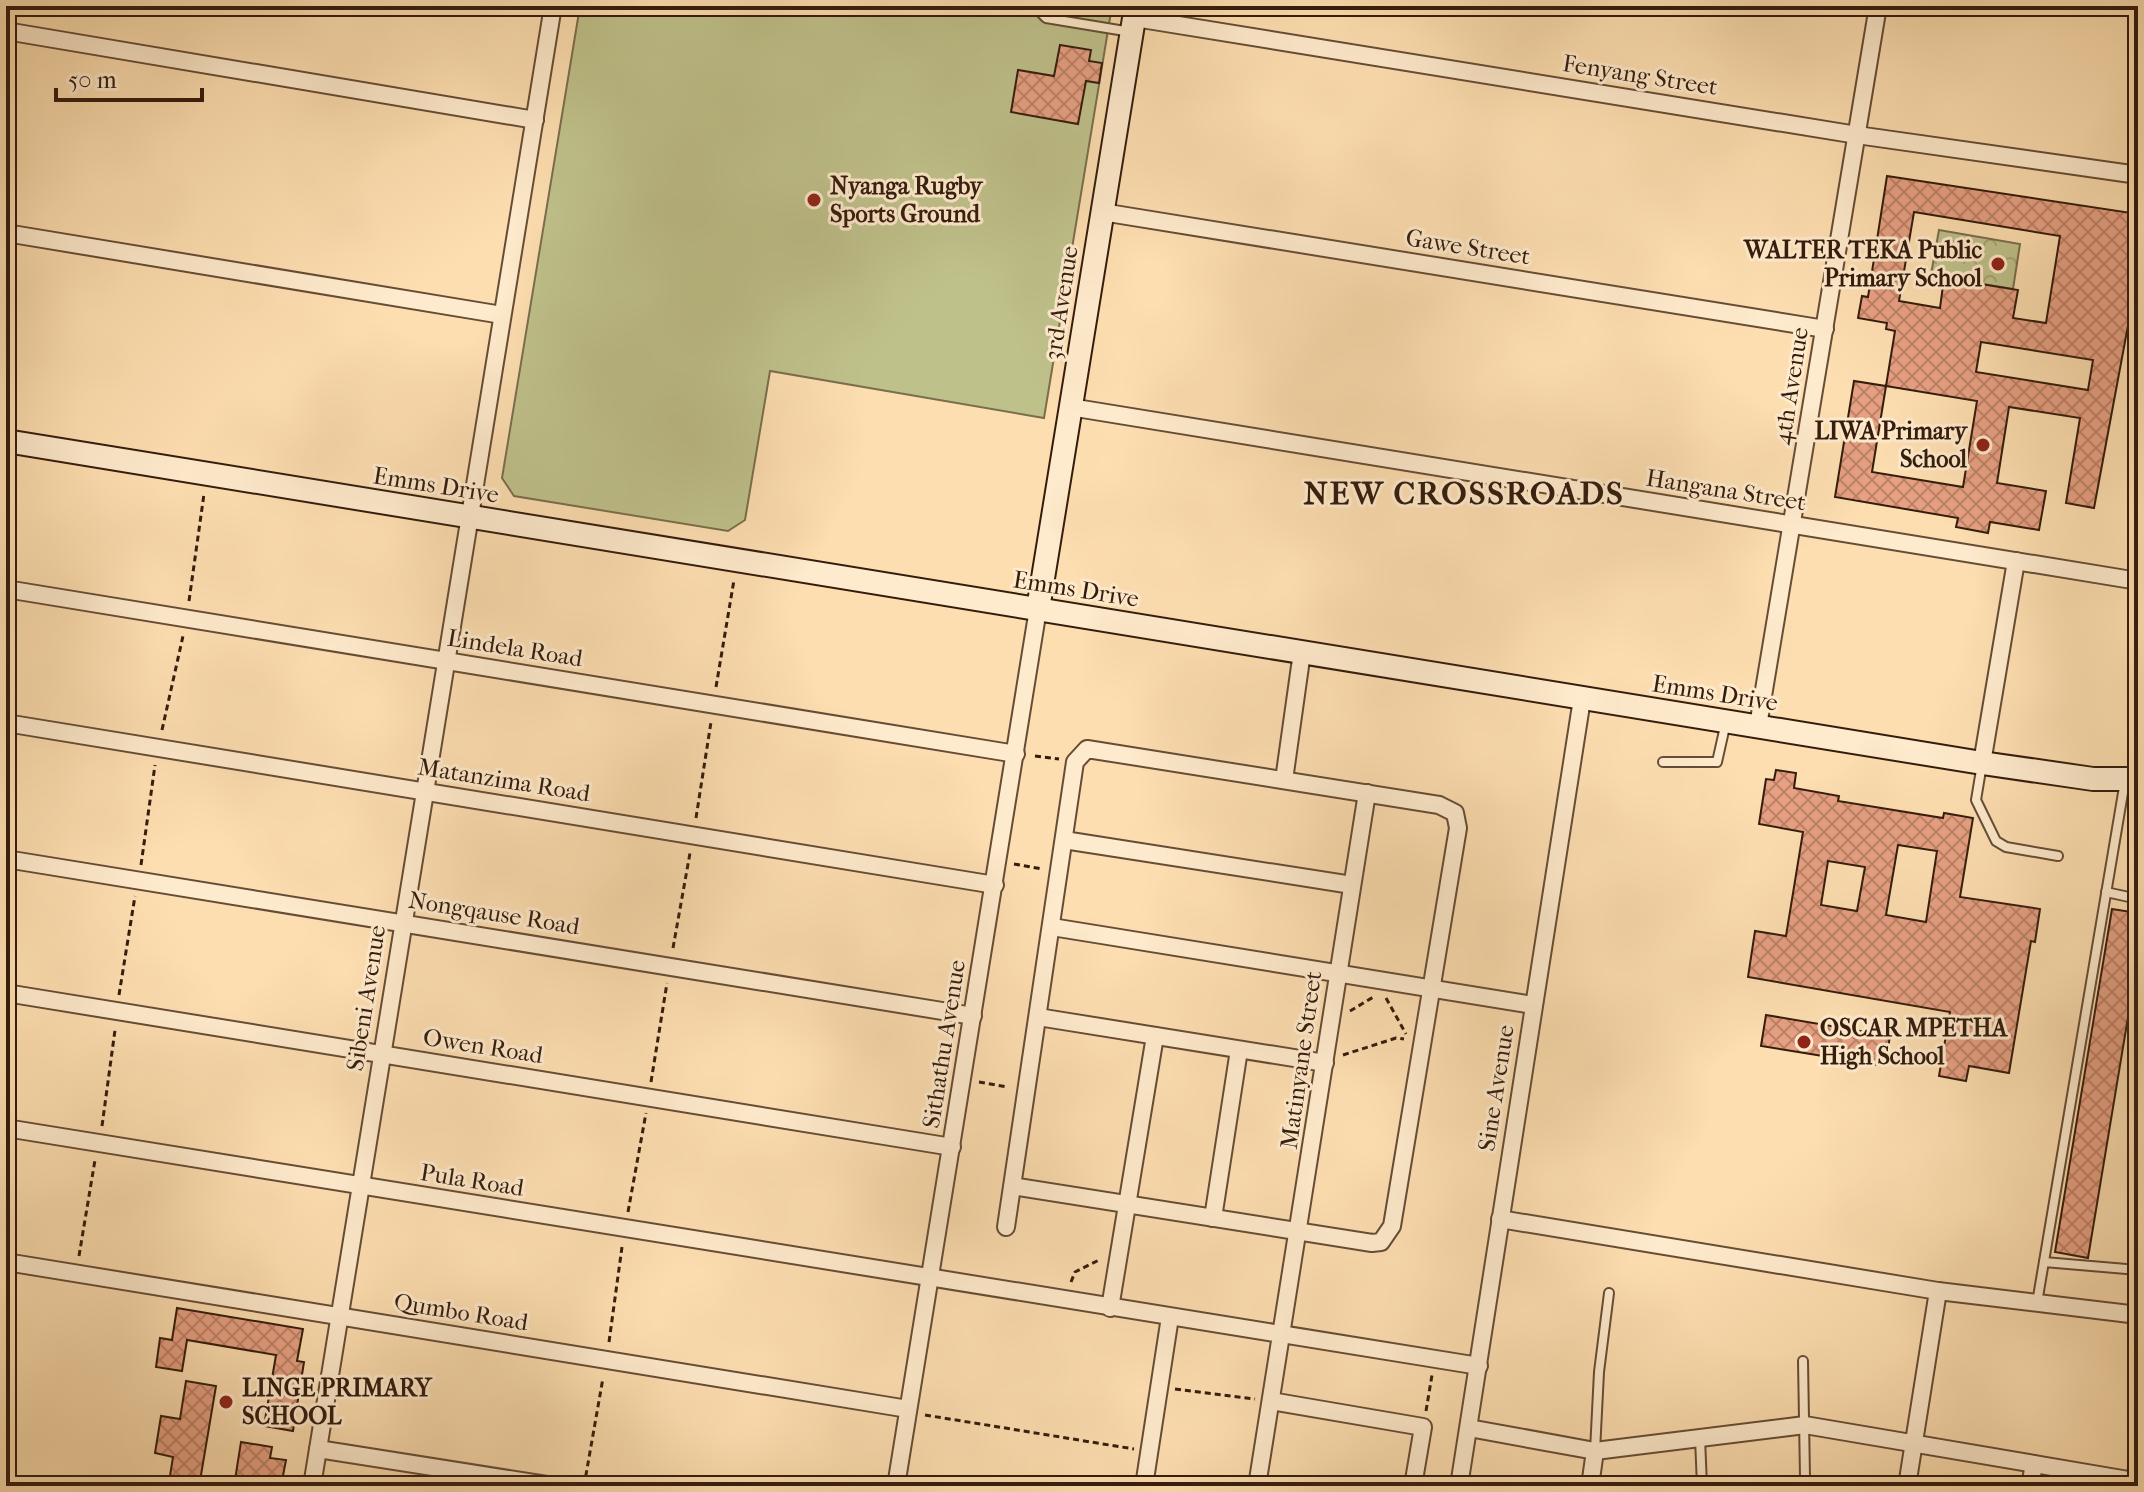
<svg xmlns="http://www.w3.org/2000/svg" width="2144" height="1492" font-family="'IM FELL French Canon',serif">
<defs>
<pattern id="park-crowns" width="20" height="18" patternUnits="userSpaceOnUse" patternTransform="scale(2)"><rect width="20" height="18" fill="#bfc18b"/><path d="M2 6a3 3 0 1 1 6 0M12 15a3 3 0 1 1 6 0" fill="none" stroke="#a5a577"/></pattern>
<pattern id="building-cross-hatch" width="8" height="8" patternUnits="userSpaceOnUse" patternTransform="scale(2)"><rect width="8" height="8" fill="#e7a082"/><path d="M0 0l8 8M0 8l8-8" fill="none" stroke="#bc8269"/></pattern>
</defs>
<rect width="100%" height="100%" fill="#fddeb0"/>
<filter id="stains"><feTurbulence type="fractalNoise" baseFrequency=".0025" numOctaves="4"/><feColorMatrix values="0 0 0 0 .2 0 0 0 0 .09 0 0 0 0 .02 0 0 0 .5 -.17"/></filter>
<radialGradient id="worn" r=".72"><stop offset=".6" stop-color="#630" stop-opacity="0"/><stop offset="1" stop-color="#630" stop-opacity=".3"/></radialGradient>
<path fill="url(#park-crowns)" stroke="#7a6e4c" stroke-width="2" d="M1939,230l81,14 -7,45 -68,-11 -1,5 -14,-3z"/>
<path fill="#bfc18b" stroke="#7a6e4c" stroke-width="2" d="M580,6h532l-68,412 -274,-47 -25,149 -17,11 -214,-35 -12,-18z"/>
<g fill="url(#building-cross-hatch)" stroke="#341c0d" stroke-width="2" fill-rule="evenodd">
<path d="M1060,45l31,5 -2,11 13,2 -3,20 -13,-2 -8,43 -67,-12 7,-42 36,6z"/>
<path d="M1887,176l251,38v58l-44,236 -28,-5 14,-85 -71,-11 -12,76 49,8 -7,39 -49,-8 -2,11 -32,-6 2,-9 -123,-21 19,-116 32,5 9,-55 -9,-2 1,-6 -29,-5 4,-22 6,1zM1914,212l146,24 -14,87 -33,-5 5,-28 -74,-12 -4,30 -41,-7zM1981,342l112,18 -5,30 -112,-18zM1886,386l91,15 -14,86 -91,-15z"/>
<path d="M1776,770l20,3 -2,15 45,8 -1,5 105,17 1,-5 29,5 -13,79 80,12 -5,33 -4,-1 -22,132 -40,-7 -3,15 -27,-5 11,-64 -202,-35 7,-46 31,5 17,-104 -44,-8 7,-45 8,1zM1898,845l39,6 -11,71 -40,-7zM1828,861l37,6 -8,44 -36,-6z"/>
<path d="M2112,909l26,4v44l-50,301 -33,-6z"/>
<path d="M1766,1015l124,21 -5,30 -124,-20z"/>
<path d="M177,1308l126,21 -6,32 7,1 -11,69 -29,-5 12,-71 -89,-15 -5,31 -26,-4 4,-29 12,2z"/>
<path d="M186,1381l30,5 -16,95 -30,-5 3,-19 -18,-4 6,-37 19,3z"/>
<path d="M241,1442l31,5 -2,11 16,2 -5,26h-47z"/>
</g>
<g fill="none" stroke-linecap="round" stroke-linejoin="round">
<g stroke="#664c36" stroke-width="12">
<g id="lane">
<path d="M1034,6l12,12 85,14"/>
<path d="M1663,762h54l9,-40"/>
<path d="M1982,764l-6,36 20,41 10,6 52,9"/>
<path d="M2106,892l32,7"/>
<path d="M2044,1262l94,8"/>
<path d="M2037,1303l88,-522"/>
<path d="M1700,1438l2,48"/>
<path d="M1595,1451l4,-79 10,-79"/>
<path d="M1802,1486l3,-9 -2,-116"/>
</g>
</g>
<g stroke="#664c36" stroke-width="20">
<g id="street">
<path d="M1135,18l722,117 281,40"/>
<path d="M6,31l529,89"/>
<path d="M1102,212l723,117"/>
<path d="M6,233l496,82"/>
<path d="M1070,407l1068,174"/>
<path d="M6,589l1010,165"/>
<path d="M6,723l989,162"/>
<path d="M1758,726l120,-720"/>
<path d="M1982,763l34,-202"/>
<path d="M1284,780l18,-128"/>
<path d="M1064,840l288,45"/>
<path d="M6,859l967,157"/>
<path d="M1052,927l481,78"/>
<path d="M6,993l946,154"/>
<path d="M1038,1017l287,46"/>
<path d="M6,1128l1473,238"/>
<path d="M1213,1218l26,-168"/>
<path d="M1500,1219l438,72 200,24"/>
<path d="M1006,1227l69,-465 12,-13 352,56 16,8 3,15 -66,398 -11,16 -9,1 -360,-57"/>
<path d="M6,1262l902,147"/>
<path d="M1110,1308l45,-272"/>
<path d="M1271,1401l152,26 -10,59"/>
<path d="M1469,1428l126,23 210,-26 329,56 3,-12"/>
<path d="M318,1449l235,37"/>
<path d="M312,1486l241,-1480"/>
<path d="M896,1486l142,-877"/>
<path d="M1144,1486l26,-169"/>
<path d="M1257,1486l110,-693"/>
<path d="M1459,1486l123,-787"/>
<path d="M1590,1486l5,-35"/>
<path d="M1907,1486l31,-195"/>
<path d="M2030,1486l4,-22"/>
</g>
</g>
<g stroke="#341c0d" stroke-width="26">
<g id="secondary">
<path d="M6,441l1976,322 111,16h45"/>
<path d="M1038,609l98,-603"/>
</g>
</g>
<g stroke="#341c0d" stroke-width="3" stroke-dasharray="6 4" stroke-linecap="butt">
<path d="M189,601l15,-107"/>
<path d="M716,687l18,-107"/>
<path d="M162,730l21,-94"/>
<path d="M1035,756l24,3"/>
<path d="M696,818l15,-96"/>
<path d="M1014,864l28,5"/>
<path d="M141,865l14,-100"/>
<path d="M673,948l17,-95"/>
<path d="M119,995l16,-99"/>
<path d="M1386,998l20,36"/>
<path d="M1350,1011l25,-15"/>
<path d="M1343,1055l53,-17 8,1"/>
<path d="M651,1082l16,-99"/>
<path d="M979,1082l28,5"/>
<path d="M102,1126l13,-96"/>
<path d="M628,1212l18,-99"/>
<path d="M79,1256l16,-96"/>
<path d="M1071,1282l4,-10 26,-13"/>
<path d="M609,1342l13,-95"/>
<path d="M1175,1389l80,10"/>
<path d="M1426,1411l6,-36"/>
<path d="M925,1415l209,34"/>
<path d="M584,1486l19,-108"/>
</g>
<use href="#lane" stroke="#feeacc" stroke-width="8"/>
<use href="#street" stroke="#feeacc" stroke-width="16"/>
<use href="#secondary" stroke="#feeacc" stroke-width="22"/>
</g>
<g fill="#8f2418" stroke="#feeacc" stroke-width="3">
<circle cx="814" cy="200" r="8"/>
<circle cx="1998" cy="264" r="8"/>
<circle cx="1983" cy="445" r="8"/>
<circle cx="1804" cy="1042" r="8"/>
<circle cx="226" cy="1402" r="8"/>
</g>
<g text-anchor="middle" stroke-width="6" stroke-linejoin="round" paint-order="stroke">
<g font-size="24" fill="#341c0d" stroke="#feeacc">
<text transform="translate(1640 75) rotate(9)" y="8">Fenyang Street</text>
<text transform="translate(1468 247) rotate(9)" y="8">Gawe Street</text>
<text transform="translate(1061 303) rotate(-81)" y="8">3rd Avenue</text>
<text transform="translate(1791 386) rotate(-81)" y="8">4th Avenue</text>
<text transform="translate(436 485) rotate(9)" y="8">Emms Drive</text>
<text transform="translate(1726 490) rotate(9)" y="8">Hangana Street</text>
<text transform="translate(1076 589) rotate(9)" y="8">Emms Drive</text>
<text transform="translate(515 648) rotate(9)" y="8">Lindela Road</text>
<text transform="translate(1715 693) rotate(9)" y="8">Emms Drive</text>
<text transform="translate(504 780) rotate(9)" y="8">Matanzima Road</text>
<text transform="translate(494 913) rotate(9)" y="8">Nongqause Road</text>
<text transform="translate(366 998) rotate(-81)" y="8">Sibeni Avenue</text>
<text transform="translate(944 1044) rotate(-81)" y="8">Sithathu Avenue</text>
<text transform="translate(483 1046) rotate(9)" y="8">Owen Road</text>
<text transform="translate(1301 1060) rotate(-82)" y="8">Matinyane Street</text>
<text transform="translate(1496 1088) rotate(-81)" y="8">Sine Avenue</text>
<text transform="translate(472 1180) rotate(9)" y="8">Pula Road</text>
<text transform="translate(461 1312) rotate(9)" y="8">Qumbo Road</text>
</g>
<g font-size="24" font-weight="bold" fill="#341c0d" stroke="#feeacc" text-anchor="start">
<text x="830" y="194">Nyanga Rugby<tspan x="830" dy="28">Sports Ground</tspan></text>
<text x="1982" y="258" text-anchor="end">WALTER TEKA Public<tspan x="1982" dy="28">Primary School</tspan></text>
<text x="1967" y="439" text-anchor="end">LIWA Primary<tspan x="1967" dy="28">School</tspan></text>
<text x="1820" y="1036">OSCAR MPETHA<tspan x="1820" dy="28">High School</tspan></text>
<text x="242" y="1396">LINGE PRIMARY<tspan x="242" dy="28">SCHOOL</tspan></text>
</g>
<g font-size="32" font-weight="bold" letter-spacing="2" fill="#341c0d" stroke="#feeacc">
<text x="1464" y="504">NEW CROSSROADS</text>
</g>
</g>
<rect width="2144" height="1492" fill="none" stroke="#fddeb0" stroke-width="32"/>
<rect x="8" y="8" width="2128" height="1476" fill="none" stroke="#341c0d" stroke-width="4"/>
<rect x="16" y="16" width="2112" height="1460" fill="none" stroke="#341c0d" stroke-width="2"/>
<path d="M56 88v12h146v-12" fill="none" stroke="#341c0d" stroke-width="4"/>
<text x="68" y="88" font-size="24" fill="#341c0d" stroke="#feeacc" stroke-width="6" paint-order="stroke">50 m</text>
<rect width="100%" height="100%" filter="url(#stains)"/>
<rect width="100%" height="100%" fill="url(#worn)"/>
</svg>
